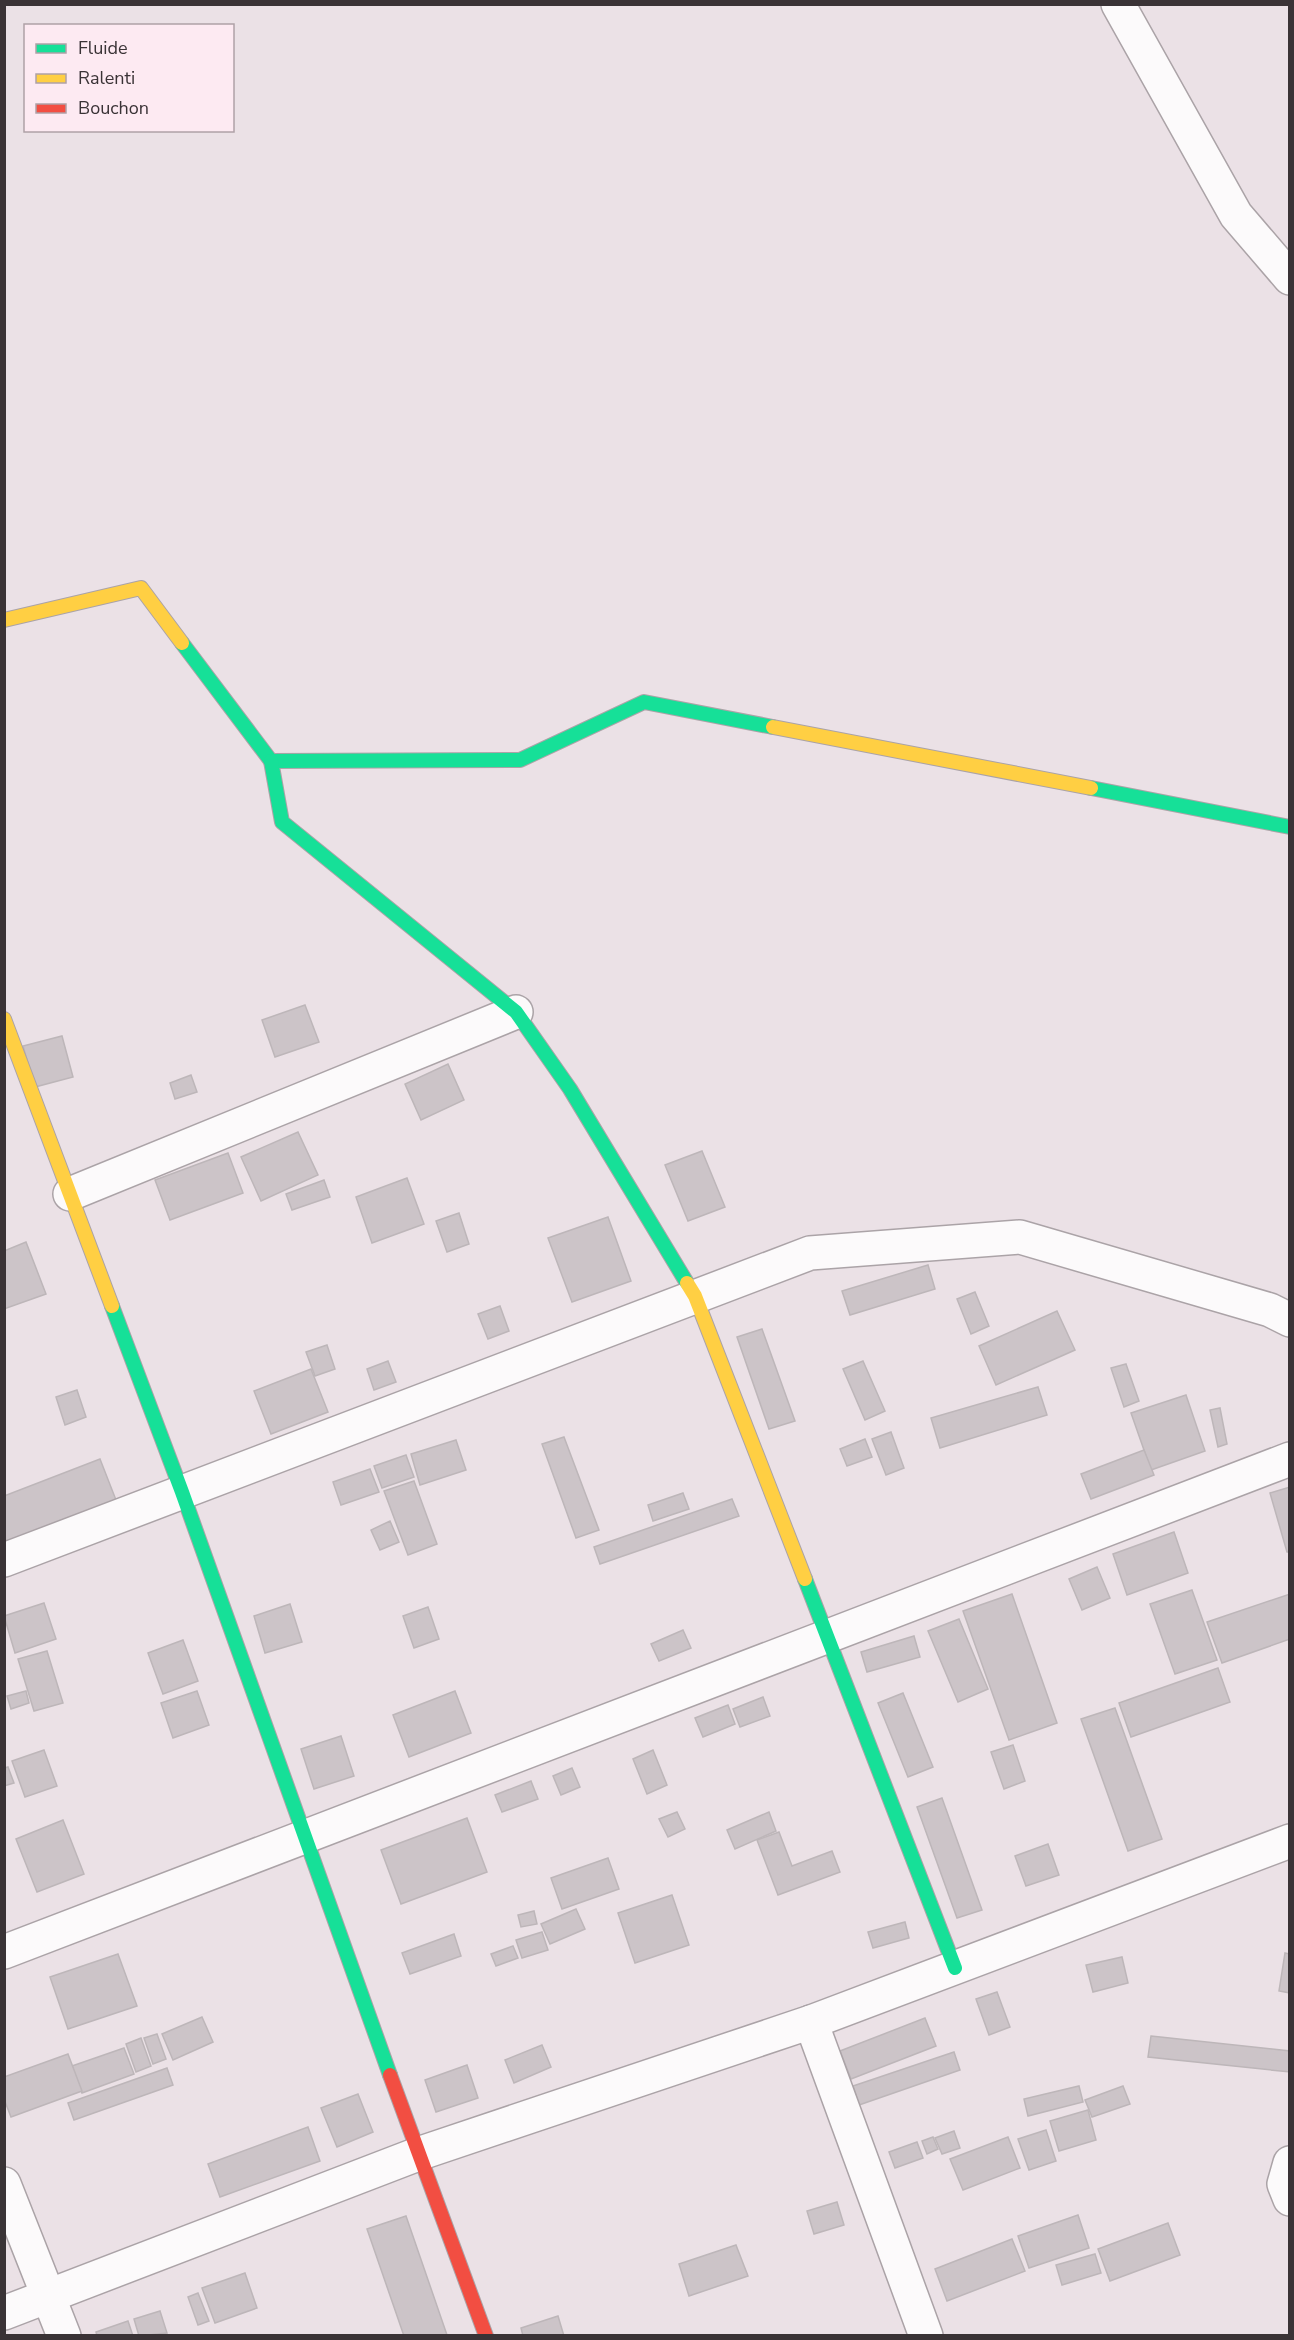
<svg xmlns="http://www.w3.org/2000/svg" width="1294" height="2340" font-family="'Nunito Sans',sans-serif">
<rect width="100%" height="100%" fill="#ebe1e6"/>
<g fill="#ccc4c8" stroke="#bdb6b9" stroke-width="1.5">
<path d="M305,1005l14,37 -44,15 -13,-37z"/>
<path d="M62,1036l11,41 -38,10 -12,-41z"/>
<path d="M448,1064l16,36 -43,20 -16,-36z"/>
<path d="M191,1075l6,17 -22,7 -5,-16z"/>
<path d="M298,1132l20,43 -57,26 -20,-44z"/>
<path d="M702,1151l23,56 -37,14 -23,-56z"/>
<path d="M228,1153l15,40 -73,27 -15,-40z"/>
<path d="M407,1178l17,46 -52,19 -16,-46z"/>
<path d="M324,1180l6,17 -38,13 -6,-16z"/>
<path d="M459,1213l10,31 -22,8 -11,-31z"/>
<path d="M608,1217l23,64 -59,21 -24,-64z"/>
<path d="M26,1242l20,52 -42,15v-58z"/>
<path d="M928,1265l7,24 -85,26 -8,-24z"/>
<path d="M975,1292l14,34 -18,8 -14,-35z"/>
<path d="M500,1306l9,25 -21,8 -10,-25z"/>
<path d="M1057,1311l18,39 -79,35 -17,-39z"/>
<path d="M762,1329l33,92 -26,8 -32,-92z"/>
<path d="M327,1345l8,24 -20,7 -9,-24z"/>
<path d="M388,1361l8,21 -22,8 -7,-21z"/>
<path d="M863,1361l22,50 -20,9 -22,-51z"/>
<path d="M1126,1364l13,37 -15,6 -13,-39z"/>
<path d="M311,1369l17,43 -57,22 -17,-43z"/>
<path d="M1038,1387l9,28 -107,33 -9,-30z"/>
<path d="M77,1390l9,27 -21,8 -9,-28z"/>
<path d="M1186,1395l19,56 -54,19 -20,-57z"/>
<path d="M1220,1408l7,36 -9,3 -8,-37z"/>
<path d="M891,1432l13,36 -18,7 -14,-36z"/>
<path d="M564,1437l35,93 -23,8 -34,-94z"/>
<path d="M865,1439l7,18 -25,9 -7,-17z"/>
<path d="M456,1440l10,30 -46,15 -9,-31z"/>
<path d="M1144,1450l10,25 -63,24 -10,-25z"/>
<path d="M406,1455l8,22 -32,11 -8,-22z"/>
<path d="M100,1459l16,41 -112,43v-47z"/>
<path d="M370,1469l9,23 -38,13 -8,-23z"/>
<path d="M414,1481l23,63 -29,11 -24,-64z"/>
<path d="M1290,1487v65h-3l-17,-59z"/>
<path d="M683,1493l6,16 -36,12 -5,-16z"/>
<path d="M732,1499l7,17 -139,48 -6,-17z"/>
<path d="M390,1521l9,21 -19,8 -9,-20z"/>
<path d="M1174,1532l14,41 -61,22 -14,-41z"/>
<path d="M1097,1567l13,31 -28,12 -13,-31z"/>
<path d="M1192,1590l25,70 -42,14 -25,-70z"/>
<path d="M1012,1594l45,129 -48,17 -46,-129z"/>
<path d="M1290,1594v45l-68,24 -15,-41z"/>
<path d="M44,1603l12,36 -41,14 -11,-37z"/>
<path d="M290,1604l12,38 -37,11 -11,-37z"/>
<path d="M428,1607l11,32 -25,9 -11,-32z"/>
<path d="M959,1619l29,70 -30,13 -30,-71z"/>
<path d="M683,1630l8,18 -32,13 -8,-17z"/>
<path d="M914,1636l6,21 -53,15 -6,-20z"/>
<path d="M183,1640l15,41 -35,13 -15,-41z"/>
<path d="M47,1651l16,52 -29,8 -16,-52z"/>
<path d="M1218,1668l12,34 -99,35 -12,-34z"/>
<path d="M26,1691l3,12 -18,6 -4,-13z"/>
<path d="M197,1691l12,34 -36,13 -12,-35z"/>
<path d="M455,1691l16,42 -62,24 -16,-42z"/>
<path d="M903,1693l30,74 -25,10 -30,-74z"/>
<path d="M763,1697l7,19 -30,11 -7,-18z"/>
<path d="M728,1705l7,19 -32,13 -8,-19z"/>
<path d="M1115,1708l47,131 -34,12 -47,-132z"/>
<path d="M341,1736l13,40 -40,13 -13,-40z"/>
<path d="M1013,1745l12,36 -21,8 -13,-37z"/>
<path d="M44,1750l13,36 -32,11 -13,-36z"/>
<path d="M653,1750l14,35 -20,9 -14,-35z"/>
<path d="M8,1767l6,16 -10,3v-18z"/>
<path d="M572,1768l8,19 -19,8 -8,-19z"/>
<path d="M531,1781l7,18 -36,13 -7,-17z"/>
<path d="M942,1798l40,112 -25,8 -40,-111z"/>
<path d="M677,1812l8,17 -17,8 -9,-18z"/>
<path d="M769,1812l7,19 -41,18 -8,-19z"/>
<path d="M467,1818l20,54 -86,32 -20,-54z"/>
<path d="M63,1820l21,54 -47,18 -21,-53z"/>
<path d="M779,1832l13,34 40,-15 8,21 -62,23 -21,-55z"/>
<path d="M1048,1844l11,31 -33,11 -11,-30z"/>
<path d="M608,1858l11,31 -57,20 -11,-31z"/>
<path d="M672,1895l17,50 -54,18 -17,-50z"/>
<path d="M576,1909l9,20 -35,15 -9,-20z"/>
<path d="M534,1911l3,13 -16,3 -3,-12z"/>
<path d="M905,1922l4,16 -36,10 -5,-16z"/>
<path d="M542,1932l6,18 -26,8 -6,-18z"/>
<path d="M454,1934l7,22 -51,18 -8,-21z"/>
<path d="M513,1946l5,12 -22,8 -5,-12z"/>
<path d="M1285,1953l5,1v39l-11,-2z"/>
<path d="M118,1954l19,52 -69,23 -18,-52z"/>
<path d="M1122,1957l6,26 -35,9 -7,-27z"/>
<path d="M997,1992l13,35 -21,8 -13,-36z"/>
<path d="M202,2017l11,25 -40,18 -11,-26z"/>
<path d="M925,2018l11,28 -85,33 -11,-28z"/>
<path d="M157,2034l9,25 -13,5 -9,-26z"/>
<path d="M1151,2036l139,15v21l-142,-15z"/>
<path d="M141,2038l10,28 -15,6 -10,-28z"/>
<path d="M542,2045l9,22 -37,16 -9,-23z"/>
<path d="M124,2048l10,26 -52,19 -10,-27z"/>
<path d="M954,2052l6,18 -101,35 -6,-19z"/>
<path d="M68,2054l14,37 -71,26 -7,-18v-22z"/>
<path d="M467,2065l11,33 -42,14 -11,-32z"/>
<path d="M167,2068l6,17 -99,35 -6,-17z"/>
<path d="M1079,2086l4,16 -55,14 -4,-17z"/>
<path d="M1123,2086l7,18 -38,13 -7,-17z"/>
<path d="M358,2094l15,38 -36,15 -16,-39z"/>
<path d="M1088,2110l8,30 -37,11 -9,-30z"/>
<path d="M308,2127l12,34 -100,36 -12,-33z"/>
<path d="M1046,2130l10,31 -27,9 -11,-31z"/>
<path d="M954,2131l6,17 -18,6 -7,-16z"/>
<path d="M933,2137l5,12 -11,5 -5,-13z"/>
<path d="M1008,2137l12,31 -57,22 -13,-31z"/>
<path d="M917,2142l6,16 -28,10 -6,-16z"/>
<path d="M837,2202l7,23 -30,9 -7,-23z"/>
<path d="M1078,2215l11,33 -60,20 -11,-32z"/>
<path d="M406,2216l41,119 -43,1 -37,-107z"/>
<path d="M1168,2223l12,32 -70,26 -12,-32z"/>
<path d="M1012,2239l13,32 -78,30 -12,-32z"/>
<path d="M736,2245l12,31 -59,20 -10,-32z"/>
<path d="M1095,2254l6,19 -39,12 -6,-20z"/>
<path d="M245,2273l12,35 -42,15 -13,-35z"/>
<path d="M198,2293l11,28 -11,4 -10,-28z"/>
<path d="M160,2311l7,22 -28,3 -5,-17z"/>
<path d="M558,2316l6,20h-41l-2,-8z"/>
<path d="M128,2321l5,15h-36l-1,-4z"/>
</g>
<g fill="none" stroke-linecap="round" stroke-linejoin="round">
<g stroke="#aba3a7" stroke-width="36">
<g id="street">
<path d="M1118,4l118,211 54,63"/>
<path d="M70,1194l446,-182"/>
<path d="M4,1560l806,-307 210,-16 250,73 20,10"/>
<path d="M4,1952l1286,-493"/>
<path d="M811,2022l115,314"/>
<path d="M1290,2163l-6,21 6,15"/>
<path d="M4,2184l60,152"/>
<path d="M4,2313l414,-159 393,-132 479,-181"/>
</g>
</g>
<g stroke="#aba3a7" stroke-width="16">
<g id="fast">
<path d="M182,643l89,118 249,-1 124,-58 129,25"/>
<path d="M271,761l11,61 234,190 54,77 117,194"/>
<path d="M1091,788l199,39"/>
<path d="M112,1306l70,186 208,583"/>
<path d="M805,1579l150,389"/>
</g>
</g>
<g stroke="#aba3a7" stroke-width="16">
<g id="slow">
<path d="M4,620l137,-32 41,55"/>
<path d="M773,727l318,61"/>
<path d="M4,1019l108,287"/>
<path d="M687,1283l8,13 110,283"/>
</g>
</g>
<g stroke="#aba3a7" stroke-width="16">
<path id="jam" d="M390,2075l96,261"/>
</g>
<use href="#street" stroke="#fcfafb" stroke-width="33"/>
<use href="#fast" stroke="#16e098" stroke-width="14"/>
<use href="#slow" stroke="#ffcf43" stroke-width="14"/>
<use href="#jam" stroke="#f24e42" stroke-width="14"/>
</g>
<rect width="1294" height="2340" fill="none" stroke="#3a3336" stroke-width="12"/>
<rect x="24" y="24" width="210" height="108" fill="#fdeaf2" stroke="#afa1a7" stroke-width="1.5"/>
<rect x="36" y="44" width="30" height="9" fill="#16e098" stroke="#afa1a7" stroke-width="1.5"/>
<text x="78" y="54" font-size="18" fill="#3a3336">Fluide</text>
<rect x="36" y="74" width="30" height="9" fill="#ffcf43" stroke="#afa1a7" stroke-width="1.5"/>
<text x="78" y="84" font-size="18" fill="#3a3336">Ralenti</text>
<rect x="36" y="104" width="30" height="9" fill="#f24e42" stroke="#afa1a7" stroke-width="1.5"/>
<text x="78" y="114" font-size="18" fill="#3a3336">Bouchon</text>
</svg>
